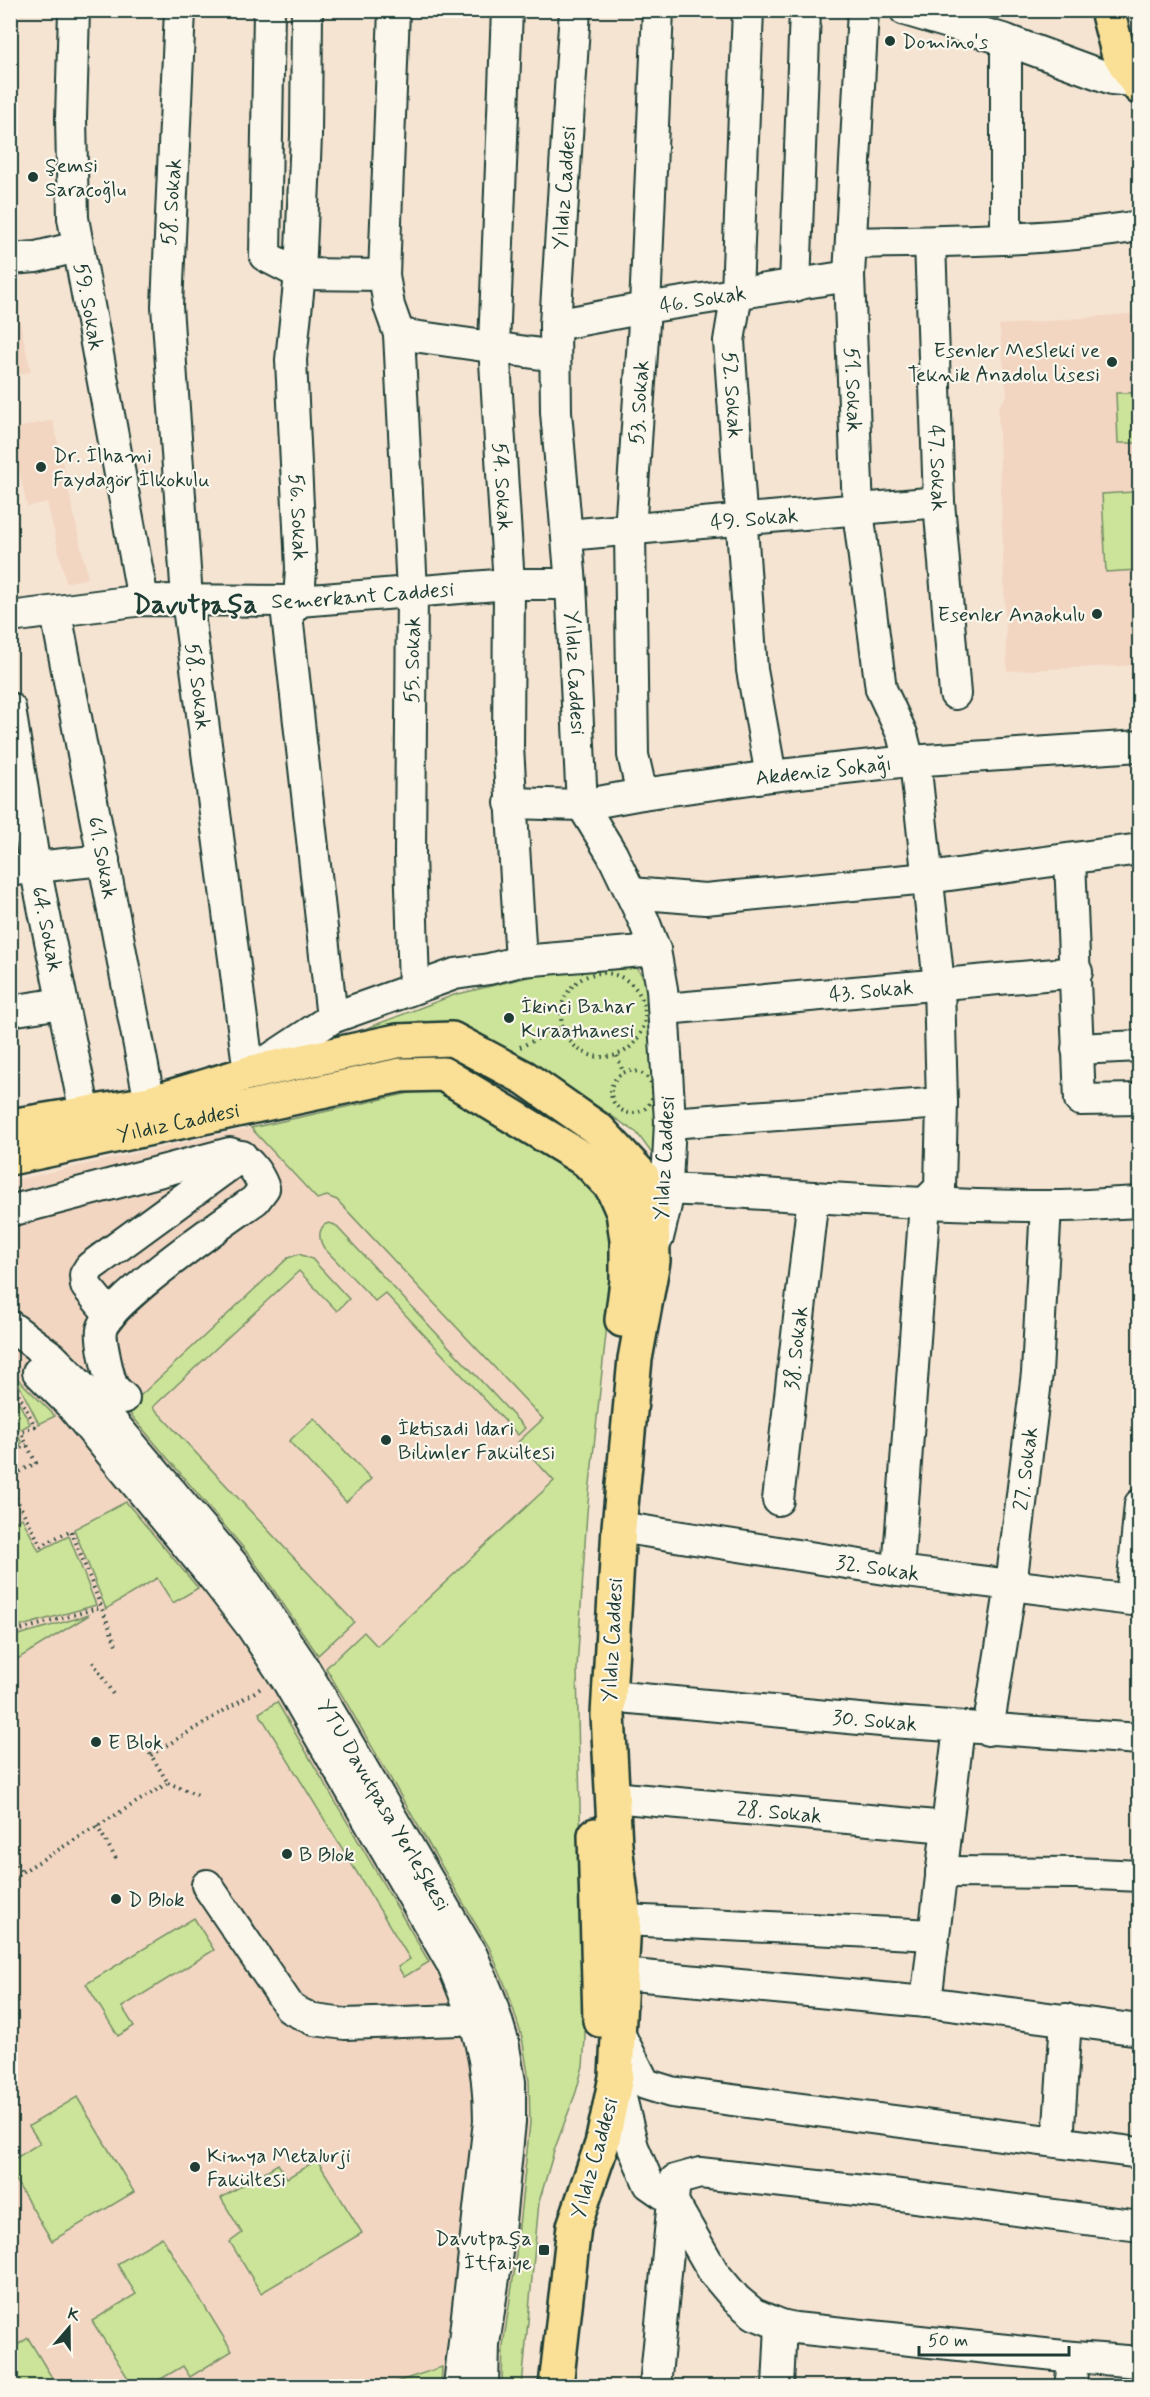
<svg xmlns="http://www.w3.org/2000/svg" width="1150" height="2397" font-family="Mynerve,sans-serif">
<rect width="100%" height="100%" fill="#f6e4d3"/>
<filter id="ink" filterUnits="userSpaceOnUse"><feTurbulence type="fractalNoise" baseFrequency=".0167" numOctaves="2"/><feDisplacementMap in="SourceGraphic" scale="12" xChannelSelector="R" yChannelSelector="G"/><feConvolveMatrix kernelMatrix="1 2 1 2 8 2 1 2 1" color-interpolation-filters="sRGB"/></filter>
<g filter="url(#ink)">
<g fill="#f2d6c2">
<path d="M11,291h2l18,81 -20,4z"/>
<path d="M1139,313v352l-132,6 -9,-263 9,-13 -8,-70z"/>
<path d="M53,420l35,158 -22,5 -19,-81 -20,5 -16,-74v-4z"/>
<path d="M423,1090l193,150 -29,272 -10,157 8,370 -2,27 -7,26 -21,56 -16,54 -17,184h-511l-1,-1205z"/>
</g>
<g fill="#cce499" stroke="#769066" stroke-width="1.5">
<path d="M1116,393h23v50h-21z"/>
<path d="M1133,492l4,78 -31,2 -4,-78z"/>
<path d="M637,968l8,12 10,76 2,77 -4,22 -16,-22 -92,-62 -80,-45 -45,-5 -74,15 108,-41 91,-22z"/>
<path d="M423,1090l18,1 18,6 139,91 18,52 -29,272 -10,157 8,370 -2,27 -7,26 -21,56 -16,54 -17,184h-20v-3l1,-37 11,-73 16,-150 -1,-43 -7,-43 -14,-45 -19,-45 -163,-279 38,-36 13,14 177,-165 -36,-39 25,-23 -206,-219 -10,-4 -10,3 -66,-71z"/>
<path d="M329,1223l6,2 190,203 -7,7 -133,-142 -10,8 -51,-53c-5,-8 -6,-16 0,-23z"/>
<path d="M299,1254l13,5 37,40 -12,12 -38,-40 -146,136 201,215 -36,33 -67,-98 -125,-148 162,-151z"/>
<path d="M14,1375l41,41 -16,8z"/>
<path d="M10,1386l20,38 -14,8 6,11 -11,6z"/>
<path d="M314,1418l57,61 -25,23 -57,-61z"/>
<path d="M126,1502l72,86 -25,15 -16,-25 -51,31 -32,-80z"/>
<path d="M22,1518l17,33 30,-15 27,69 -85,24v-105z"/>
<path d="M89,1615l-78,48v-26z"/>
<path d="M277,1702l152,260 -25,15 -6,-10 12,-8 -151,-246z"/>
<path d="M194,1918l20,32 -92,57 12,19 -16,10 -32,-52z"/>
<path d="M77,2097l57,95 -82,49 -41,-68v-12l29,-18 -11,-17z"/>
<path d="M317,2160l45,73 -101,60 -31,-51 12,-9 -21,-35 57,-34 9,14z"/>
<path d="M162,2237l70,114 -42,26 -7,-11 -34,20h-16l-41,-65 44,-27 -19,-30z"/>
<path d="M28,2338l29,48h-46v-37z"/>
<path d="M442,2367l-1,19h-57z"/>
</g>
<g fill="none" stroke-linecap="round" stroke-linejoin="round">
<g stroke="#1f3d34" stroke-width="34">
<g id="minor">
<path id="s1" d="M74,10l-3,108 2,100 70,382"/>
<path id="s2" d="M180,10l-13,296 20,293 62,474 83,-55 123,-44 34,-5 32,-8 134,-11"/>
<path d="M269,10l-4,246 35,18 84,1"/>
<path id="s3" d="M307,10l-1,126 -6,138 -9,86 10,208 -2,33 -12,14 45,403"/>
<path d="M394,10l-10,265 5,31 10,28 13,257 -2,263 4,133"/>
<path id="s4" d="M507,10l-13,336 15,238 -1,163 13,214"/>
<path id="s5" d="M575,10l-20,315 1,87 15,172 11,221 30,49 32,67 11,29 7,39 8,132 -4,84 -8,33"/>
<path id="s6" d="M748,10l-11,283 -8,48 23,329 19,106"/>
<path id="s7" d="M863,10l-14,266 9,235 23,178 21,45 7,27"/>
<path d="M905,10l101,30 106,39 21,2"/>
<path d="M1006,40v199"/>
<path id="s8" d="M930,242l9,260 16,192"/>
<path d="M851,243c96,-2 194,-2 289,-17"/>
<path d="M10,259l26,-2 41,-10"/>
<path d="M795,286l10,-276"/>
<path id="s9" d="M555,325l90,-17 204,-32"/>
<path d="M399,334l156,22"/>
<path id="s10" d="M567,535l372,-33"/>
<path id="s11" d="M56,613l94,490"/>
<path id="s12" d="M10,617l133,-17 156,1 210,-17h62"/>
<path id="s13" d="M10,708l25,159 50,246"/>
<path id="s14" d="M642,794l-9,-39 -3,-224 15,-223 13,-298"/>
<path id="s15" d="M510,803l72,2 60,-11 129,-18 138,-15 231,-15"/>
<path d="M1070,860l10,240 60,-1"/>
<path d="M10,871l25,-4 69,-7"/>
<path d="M631,893l74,6 223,-21 212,-29"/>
<path id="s16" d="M665,1009l412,-37"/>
<path d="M10,1011l52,-8"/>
<path d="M1077,1049l63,-3"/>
<path d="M670,1123l272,-20"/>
<path d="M666,1189c126,5 252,17 378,17 32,1 64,-3 96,-4"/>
<path d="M10,1211l220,-58c17,4 28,19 34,35l-9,12c-28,20 -148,102 -153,130 -2,9 7,51 12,58 3,4 7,7 10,10"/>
<path d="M110,1315l-24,-29 -1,-11 5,-8 152,-111"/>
<path id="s17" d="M10,1326l42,31 34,34 150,177 65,95 171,292 18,43 13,43 7,41v40l-15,149 -11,73 -1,42"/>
<path d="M38,1372l32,32 148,179 33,43 37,56 164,282c25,58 37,94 37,157l-30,265"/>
<path id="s18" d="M778,1500l35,-303"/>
<path id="s19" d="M619,1527l279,44 242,30"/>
<path d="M898,1571l27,-368 15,-15 2,-85 -3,-119 -24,-223"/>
<path d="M1131,1599l9,-95"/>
<path id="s20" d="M609,1696l283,26 248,17"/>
<path id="s21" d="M988,1730l23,-145 26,-212 9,-167"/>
<path id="s22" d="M612,1797l335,30"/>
<path d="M941,1872l135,1 64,3"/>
<path d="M207,1885l84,124 23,11 31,4 114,-4 14,-6"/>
<path d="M624,1920l310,15"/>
<path d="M622,1974l304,28 214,28"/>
<path d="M926,2002l33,-275"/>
<path d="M618,2031l27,53 26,8 469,61"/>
<path d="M616,2077l17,70 16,37 23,16 42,73 22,26 18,15 27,11 14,3 279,29 66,5"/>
<path d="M1058,2142l8,-123"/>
<path d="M655,2386l20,-206 25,-7 192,21 248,32"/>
<path d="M778,2386l3,-61"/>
<path d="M1070,2386l4,-29"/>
</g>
</g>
<g stroke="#1f3d34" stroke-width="38">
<g id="major">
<path d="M1107,10l11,42 22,36"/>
<path d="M10,1126l140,-23 99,-30 148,-32 55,-2 73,39 74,52 43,46 10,33 1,52 -18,98 -16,168 -11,188 7,130 9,75 -8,157 -14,67 -28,82 -18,160"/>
<path id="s23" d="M10,1158l391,-83 42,-1 144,87 25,26 11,25 4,28v41l-5,39"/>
<path d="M595,1835l5,185"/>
</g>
</g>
<g stroke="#1f3d34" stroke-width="4" stroke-dasharray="1.5 4.5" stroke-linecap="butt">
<circle cx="603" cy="1015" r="42"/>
<path d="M520,1047l42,-20"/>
<path d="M617,1056l6,16"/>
<circle cx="632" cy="1092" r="21"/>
<path d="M10,1378l25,48 -14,7 15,30 -26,14"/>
<path d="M10,1453l17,-8"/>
<path d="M10,1487l31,59 30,-16 46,117"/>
<path d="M10,1633l91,-26"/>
<path d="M93,1662l21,34"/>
<path d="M151,1755l112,-68"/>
<path d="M168,1783l30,12"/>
<path d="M97,1826l21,36"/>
<path d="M10,1854l12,18"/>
<path d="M10,1885l12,-13 146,-89 -22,-36"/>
</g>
<use href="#minor" stroke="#fbf7ec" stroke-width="30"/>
<use href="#major" stroke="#fadf96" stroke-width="33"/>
</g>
</g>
<g fill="#1f3d34" stroke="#fbf7ec" stroke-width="2">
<circle cx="890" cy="41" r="6"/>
<circle cx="33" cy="177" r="6"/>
<circle cx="1112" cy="362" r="6"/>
<circle cx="41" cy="467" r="6"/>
<circle cx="1097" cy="614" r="6"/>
<circle cx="509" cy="1018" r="6"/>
<circle cx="386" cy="1440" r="6"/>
<circle cx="96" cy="1742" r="6"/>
<circle cx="287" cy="1854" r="6"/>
<circle cx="116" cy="1899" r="6"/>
<circle cx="195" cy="2167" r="6"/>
<rect x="538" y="2244" width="12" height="12" rx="3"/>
</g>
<g text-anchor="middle" stroke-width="4.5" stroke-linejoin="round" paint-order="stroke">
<g font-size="21" fill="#1f3d34" stroke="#fbf7ec" text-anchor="start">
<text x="902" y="48">Domino's</text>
<text x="45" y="172">Şemsi<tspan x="45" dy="24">Saracoğlu</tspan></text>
<text x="1100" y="357" text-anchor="end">Esenler Mesleki ve<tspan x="1100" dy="24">Teknik Anadolu lisesi</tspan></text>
<text x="53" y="462">Dr. İlhami<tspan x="53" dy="24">Faydagör İlkokulu</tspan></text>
<text x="1085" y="621" text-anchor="end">Esenler Anaokulu</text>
<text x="521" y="1013">İkinci Bahar<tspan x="521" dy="24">Kıraathanesi</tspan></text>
<text x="398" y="1435">İktisadi Idari<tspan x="398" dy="24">Bilimler Fakültesi</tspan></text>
<text x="108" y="1749">E Blok</text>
<text x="299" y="1861">B Blok</text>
<text x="128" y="1906">D Blok</text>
<text x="207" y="2162">Kimya Metalurji<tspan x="207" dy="24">Fakültesi</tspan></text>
<text x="532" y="2245" text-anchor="end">Davutpaşa<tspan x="532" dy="24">İtfaiye</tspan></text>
</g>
<g font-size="21" fill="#1f3d34" stroke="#fbf7ec">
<text transform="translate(564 188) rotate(-86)" y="7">Yıldız Caddesi</text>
<text transform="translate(171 202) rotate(-86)" y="7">58. Sokak</text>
<text dy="7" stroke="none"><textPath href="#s9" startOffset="150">46. Sokak</textPath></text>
<text dy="7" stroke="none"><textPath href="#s1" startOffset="298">59. Sokak</textPath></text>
<text dy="7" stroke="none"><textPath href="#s7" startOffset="380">51. Sokak</textPath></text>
<text dy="7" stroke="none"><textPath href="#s6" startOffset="386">52. Sokak</textPath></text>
<text dy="7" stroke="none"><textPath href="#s14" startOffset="393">53. Sokak</textPath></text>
<text dy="7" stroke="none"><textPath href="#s8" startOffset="226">47. Sokak</textPath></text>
<text dy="7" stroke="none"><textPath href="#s4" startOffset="477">54. Sokak</textPath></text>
<text dy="7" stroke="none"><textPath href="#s3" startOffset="508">56. Sokak</textPath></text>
<text dy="7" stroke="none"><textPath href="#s10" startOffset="188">49. Sokak</textPath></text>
<text dy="7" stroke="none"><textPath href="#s12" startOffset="354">Semerkant Caddesi</textPath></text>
<text transform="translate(412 660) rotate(-89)" y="7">55. Sokak</text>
<text dy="7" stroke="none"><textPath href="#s5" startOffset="664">Yıldız Caddesi</textPath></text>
<text dy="7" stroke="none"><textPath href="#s2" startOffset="678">58. Sokak</textPath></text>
<text dy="7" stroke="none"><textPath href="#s15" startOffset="316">Akdeniz Sokağı</textPath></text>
<text dy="7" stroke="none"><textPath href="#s11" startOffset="249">61. Sokak</textPath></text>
<text dy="7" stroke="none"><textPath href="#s13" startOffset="224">64. Sokak</textPath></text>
<text dy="7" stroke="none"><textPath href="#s16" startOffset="207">43. Sokak</textPath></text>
<text dy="7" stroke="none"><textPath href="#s23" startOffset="172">Yıldız Caddesi</textPath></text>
<text transform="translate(664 1158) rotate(-87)" y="7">Yıldız Caddesi</text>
<text dy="7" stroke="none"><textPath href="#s18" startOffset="153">38. Sokak</textPath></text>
<text dy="7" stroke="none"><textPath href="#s21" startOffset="264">27. Sokak</textPath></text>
<text dy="7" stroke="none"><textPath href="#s19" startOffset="262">32. Sokak</textPath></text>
<text transform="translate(612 1640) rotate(-87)" y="7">Yıldız Caddesi</text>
<text dy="7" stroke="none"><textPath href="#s20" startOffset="267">30. Sokak</textPath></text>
<text dy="7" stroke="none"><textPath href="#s17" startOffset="612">YTU Davutpasa Yerleşkesi</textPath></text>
<text dy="7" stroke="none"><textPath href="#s22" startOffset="168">28. Sokak</textPath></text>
<text transform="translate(594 2158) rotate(-74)" y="7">Yıldız Caddesi</text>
</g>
<g font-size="27" font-weight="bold" fill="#1f3d34" stroke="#fbf7ec">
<text x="195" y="613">Davutpaşa</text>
</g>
</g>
<rect width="1150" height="2397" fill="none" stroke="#fbf7ec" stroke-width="36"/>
<rect x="18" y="18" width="1114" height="2361" fill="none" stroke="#1f3d34" stroke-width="2" filter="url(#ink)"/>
<g transform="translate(69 2328) rotate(20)" stroke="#fbf7ec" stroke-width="4.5" paint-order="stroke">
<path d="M0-4.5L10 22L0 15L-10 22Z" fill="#1f3d34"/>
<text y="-9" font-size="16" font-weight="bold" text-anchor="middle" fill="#1f3d34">K</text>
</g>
<path d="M919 2346v9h150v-9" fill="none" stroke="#1f3d34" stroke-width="3"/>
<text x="928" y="2346" font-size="18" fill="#1f3d34" stroke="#fbf7ec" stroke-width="4.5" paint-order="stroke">50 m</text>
</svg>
